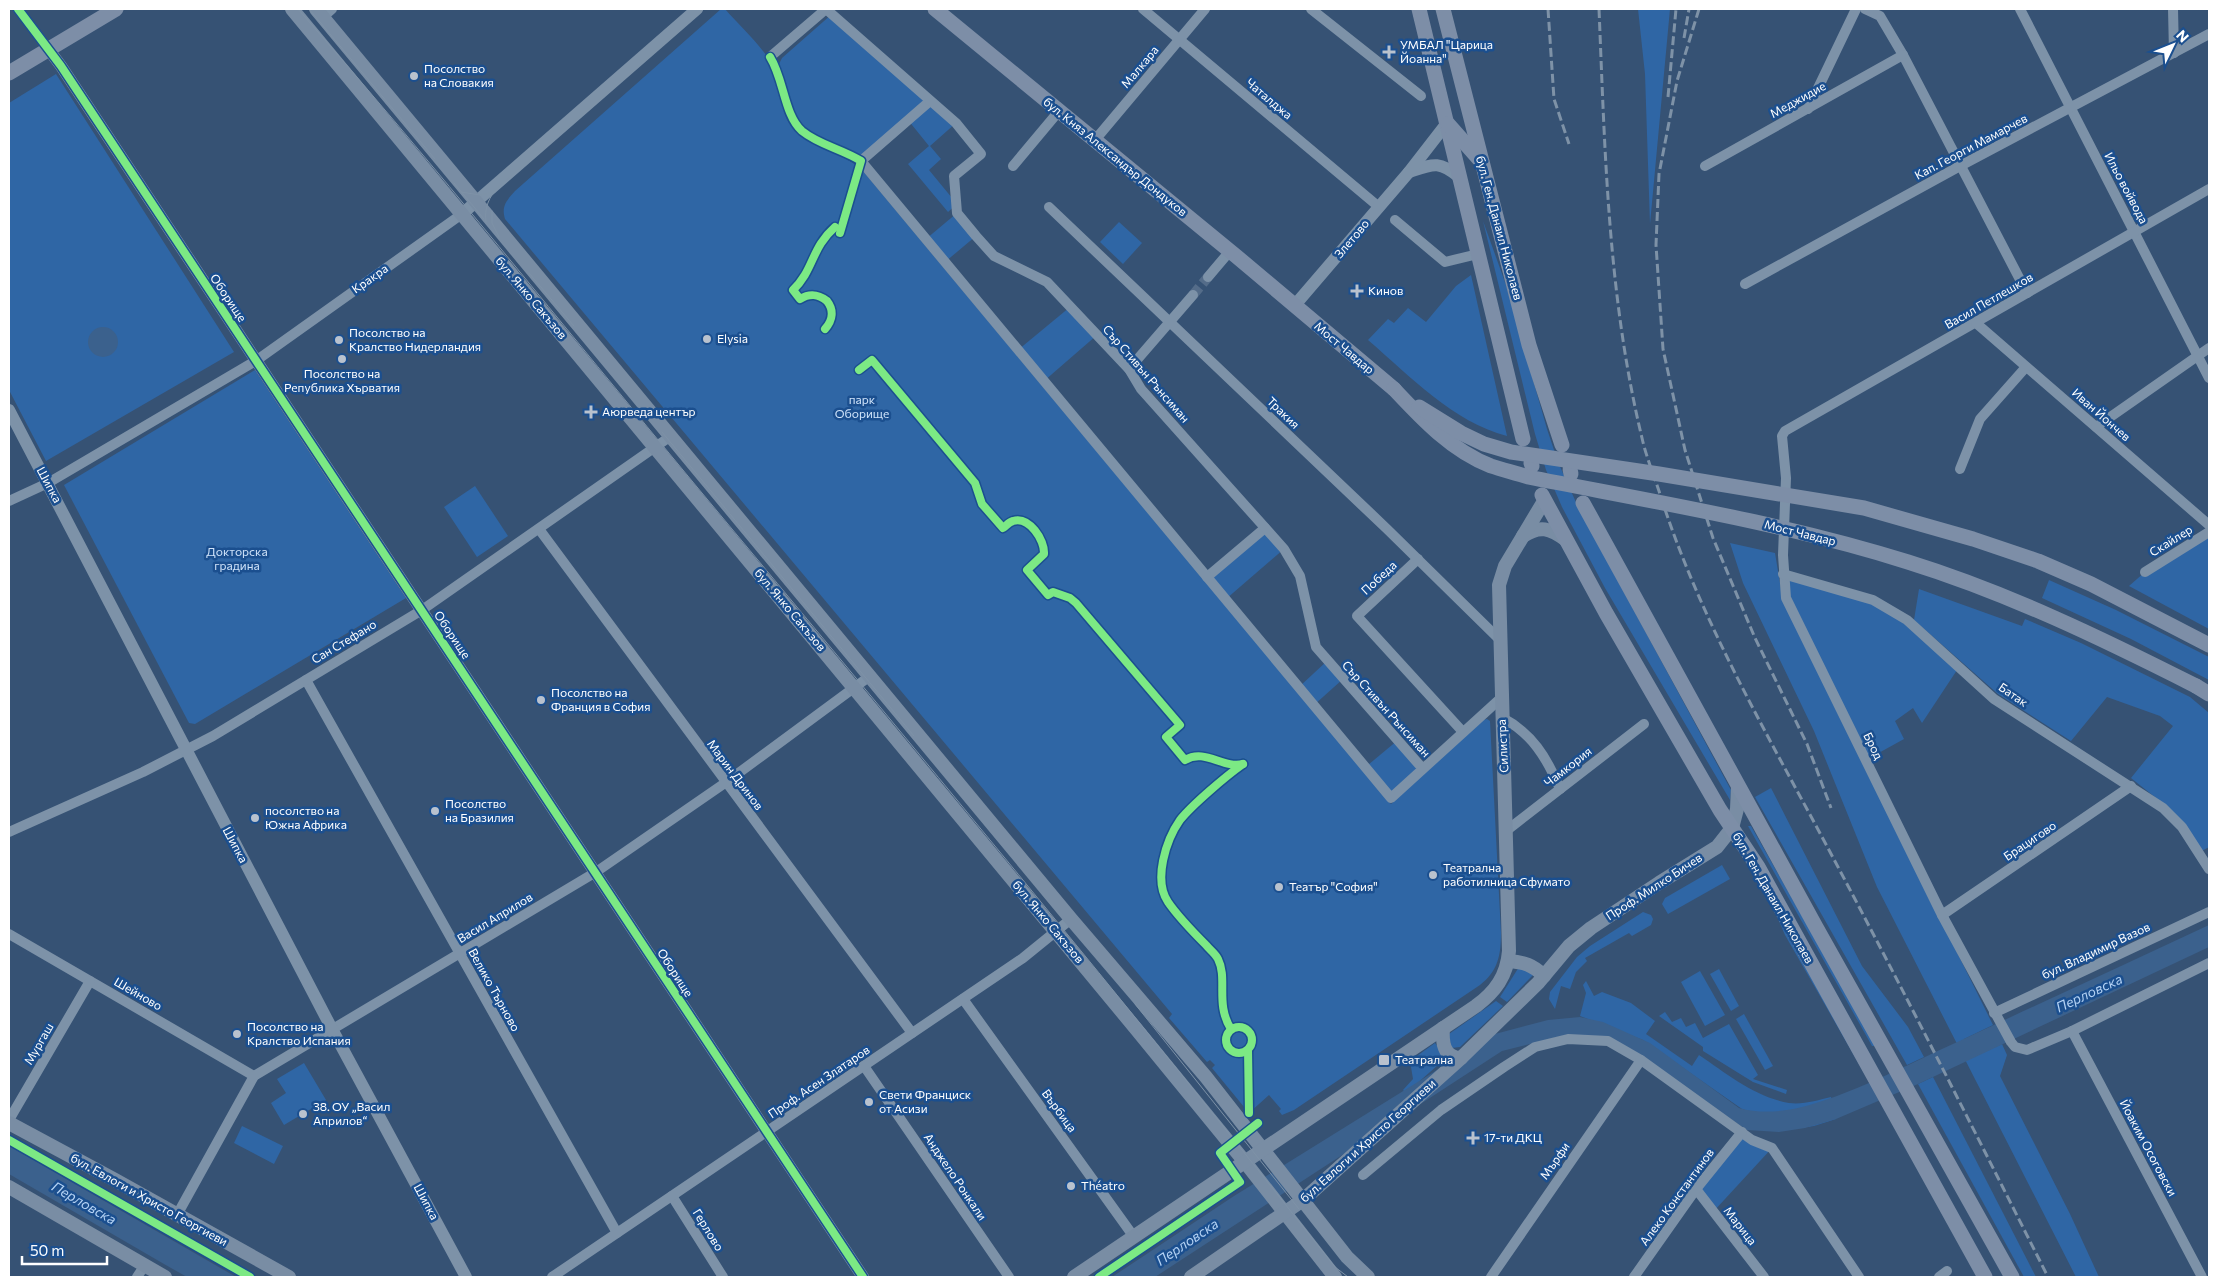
<svg xmlns="http://www.w3.org/2000/svg" width="2218" height="1286" font-family="Commissioner,sans-serif">
<rect width="100%" height="100%" fill="#365274"/>
<g fill="#2f66a5">
<path d="M721,9h4c13,15 41,41 49,59 8,19 5,43 18,59 19,23 51,24 71,44l528,633 92,-84 4,-1 3,2 11,212c0,22 -3,38 -21,52l-186,125 -12,5 -3,-4 2,-2 -12,-14 -20,18 -37,-45 3,-3 -5,-5 -3,2 -38,-44 3,-4 -667,-795c-4,-13 2,-19 10,-28z"/>
<path d="M1638,9h32l-20,215 -5,-150z"/>
<path d="M832,14l124,109 -26,23 11,13 -12,11 28,34 -9,8 -40,-48 21,-18 -21,-26 -47,41 -60,-31 -24,-62 5,-10z"/>
<path d="M56,74l178,278 -188,109 -37,-71v-287z"/>
<path d="M957,213l19,23 -31,26 -19,-23z"/>
<path d="M1483,221l23,64 41,144 11,33 21,47 152,281 -1,10 -125,-212 -43,-81 -16,-37 -11,-36z"/>
<path d="M1119,222l23,21 -19,21 -23,-22z"/>
<path d="M1471,275l36,161c-54,-14 -97,-60 -139,-96l20,-21 6,4 14,-15 18,14 30,-36z"/>
<path d="M1070,307l27,28 -53,46 -26,-31z"/>
<path d="M255,370l151,228 -211,126 -6,-1 -125,-238z"/>
<path d="M475,486l33,50 -31,21 -33,-50z"/>
<path d="M1265,528l19,21 -58,50 -19,-22z"/>
<path d="M2209,532v97l-80,-43 16,-14z"/>
<path d="M1730,543l45,10 8,48 210,424 -29,14 9,18 29,-13 5,11 -7,21 70,138 29,63h-23l-199,-390 -63,-156 -71,-148z"/>
<path d="M1783,574l90,26 34,20 52,47 -37,56 -9,-15 -18,13 9,18 -38,21 -80,-162z"/>
<path d="M2049,580l67,30 93,47v23l-78,-41 -89,-41z"/>
<path d="M1919,589l103,37 3,-7 56,24 109,54 19,16v134l-7,4 -36,-45 -35,-28 42,-52 -13,-10 -53,-19 -36,44 -73,-47 -84,-74z"/>
<path d="M1327,661l16,18 -29,26 -15,-18z"/>
<path d="M1398,740l23,26 -30,27 -23,-28z"/>
<path d="M1771,788l91,178 46,61 16,30 -17,8 -152,-268z"/>
<path d="M1748,826h3l123,217v3h-2z"/>
<path d="M1722,865l8,14 -62,35 -6,-10 3,-6z"/>
<path d="M1772,905l99,180 -86,-150z"/>
<path d="M1643,912l8,3 2,4 -2,6 -19,11 -3,-3 -44,25 2,3 -11,11 -6,17 -9,-3 -6,23 -6,-10 1,-7 27,-35 13,-11z"/>
<path d="M1519,967l15,7 -27,28 -7,-5z"/>
<path d="M1719,969l20,37 -8,5 -21,-37z"/>
<path d="M1700,971l25,44 -20,11 -24,-44z"/>
<path d="M1586,981l8,15 8,-4 29,11 24,18 -9,13 46,32 7,-11c28,19 56,42 90,48 14,2 29,-3 42,-6l5,22 -22,7 -14,2 -58,-19 -99,-69 -63,-24 6,-23 -3,-8z"/>
<path d="M1496,1001l7,5 -43,41 -9,1 -2,-14z"/>
<path d="M1665,1012l7,10 9,-4 5,9 9,-4 8,15 26,-14 29,51 -5,4 34,11 -1,4 -33,-12 -50,-31v-4l-44,-31z"/>
<path d="M1744,1014l29,52 -8,4 -29,-51z"/>
<path d="M1435,1043l11,15 -40,35 -3,-3 10,-11 -3,-18z"/>
<path d="M304,1063l22,37 -42,25 -13,-22 15,-10 -9,-14z"/>
<path d="M1933,1077l103,200h-12l-106,-193z"/>
<path d="M242,1126l41,20 -9,18 -40,-21z"/>
<path d="M1742,1132l30,16 -59,64 -17,-23z"/>
</g>
<g fill="#3b618d">
<circle cx="103" cy="342" r="15"/>
<path d="M2209,925v22l-291,137 -82,35 -31,9 -26,4 -32,-2 -110,-74 -44,-18 -35,-1 -56,14 -347,226h-43l122,-81 261,-162 53,-14 32,-3 23,5 47,21 89,65c22,6 44,4 67,-2 54,-15 108,-45 160,-68 81,-38 162,-75 243,-113z"/>
<path d="M9,1146l227,131h-49l-23,-13 -155,-90z"/>
</g>
<g fill="none" stroke-linecap="round" stroke-linejoin="round">
<path stroke="#546c89" stroke-width="10" stroke-dasharray="10 5" stroke-linecap="butt" d="M1193,295l15,-18"/>
<g stroke="#7d92a8" stroke-width="10">
<path d="M18,9l31,41"/>
<path d="M1143,9l236,198"/>
<path d="M1311,9l110,87"/>
<path d="M1865,9l15,7 23,39 124,238"/>
<path d="M2020,9l189,369"/>
<path d="M2173,9l1,44"/>
<path d="M323,17l9,-8"/>
<path d="M1808,109l48,-100"/>
<path d="M1095,140l110,-131"/>
<path d="M861,161l69,-60"/>
<path d="M1013,166l46,-55"/>
<path d="M1705,166l198,-111"/>
<path d="M2209,189l-424,242 -3,5 4,42 -3,77 3,43 156,317 69,127 4,5 12,3 45,-19 137,-68"/>
<path d="M1049,207l338,322 112,110"/>
<path d="M1395,220l50,42 33,-8"/>
<path d="M1208,277l22,-26"/>
<path d="M1745,284l215,-118 249,-132"/>
<path d="M1976,323l233,202"/>
<path d="M1129,369l64,-74"/>
<path d="M2096,427l113,-79"/>
<path d="M1960,469l20,-50 46,-52"/>
<path d="M9,501l39,-18 209,-123 205,-146"/>
<path d="M539,529l373,504"/>
<path d="M1418,559l-61,57 106,116"/>
<path d="M2145,572l64,-40"/>
<path d="M1783,574l90,26 34,20 87,79 169,109 19,19 27,42"/>
<path d="M1207,577l58,-49"/>
<path d="M306,680l311,553"/>
<path d="M1501,717c31,16 46,41 59,72"/>
<path d="M1423,769l-107,-122 -16,-71 -16,-27 -143,-160 -12,-20 -82,-87 -53,-26 -18,-20 -19,-23 -3,-37 27,-22 -25,-31 -130,-114 -56,48c14,22 14,58 32,74 17,14 40,18 59,30l530,637 110,-100"/>
<path d="M1506,831l138,-107"/>
<path d="M9,832l134,-60 70,-36 209,-126 249,-174"/>
<path d="M1942,915l189,-129"/>
<path d="M9,934l245,142"/>
<path d="M963,999l171,238"/>
<path d="M1994,1013l215,-101"/>
<path d="M2072,1031l130,246"/>
<path d="M864,1066l145,211"/>
<path d="M9,1120l81,-139"/>
<path d="M1363,1175l78,-65 63,-43 31,-20 33,-8 40,2 33,19 111,80 20,8 87,129"/>
<path d="M1696,1189l68,88"/>
<path d="M672,1196l51,81"/>
<path d="M177,1215l77,-139 342,-204 129,-89 145,-107"/>
<path d="M137,1277l8,-12"/>
<path d="M552,1277l471,-319 48,-39"/>
<path d="M1491,1277l150,-217"/>
<path d="M1634,1277l62,-88 46,-57"/>
<path d="M1939,1277l8,-6"/>
</g>
<g stroke="#7d92a8" stroke-width="12">
<path d="M49,50l12,16 802,1211"/>
<path d="M1409,172c24,-8 30,-12 50,5"/>
<path d="M462,214l235,-205"/>
<path d="M1295,305l114,-133 38,-49"/>
<path d="M9,410l323,619 134,248"/>
</g>
<g stroke="#798da4" stroke-width="14">
<path d="M292,9l845,1021 108,132 90,115"/>
<path d="M316,9l755,910 135,158 141,180 21,20"/>
<path d="M1523,536c17,-11 27,-8 43,4"/>
<path d="M1508,961c16,1 25,4 36,15"/>
<path d="M1443,1028c-1,13 0,30 18,30"/>
<path d="M9,1123l106,57 174,97"/>
<path d="M9,1187l156,90"/>
<path d="M1074,1277l402,-271c19,-14 31,-30 33,-55l-10,-366 6,-19 39,-65"/>
<path d="M1191,1277l112,-77 158,-142 77,-75 31,-37 22,-18 68,-45 58,-36 15,-19 5,-19 1,-23"/>
</g>
<g stroke="#7d8ea7" stroke-width="15">
<path d="M935,9l301,247 158,133"/>
<path d="M1419,9l104,430"/>
<path d="M1443,9l86,336 33,100"/>
<path d="M9,73l107,-64"/>
<path d="M1448,124l31,35"/>
<path d="M1531,463l1,3"/>
<path d="M1570,469l1,5"/>
<path d="M1542,495l64,118 114,197 38,57 227,410"/>
<path d="M1583,503l233,424 196,350"/>
<path d="M2196,686l13,8"/>
</g>
<g stroke="#7e92a7" stroke-width="1">
<path d="M298,9c137,156 266,318 399,478 215,258 430,516 638,780l13,10"/>
<path d="M309,9l126,150"/>
<path d="M454,183l30,36"/>
<path d="M461,192l19,3 15,-3"/>
<path d="M492,211v12l7,14"/>
<path d="M486,222c-2,-14 3,-25 12,-35l206,-178"/>
<path d="M529,273l45,53"/>
<path d="M662,432l252,304"/>
<path d="M1135,1004l164,205"/>
</g>
<g stroke="#7e92a7" stroke-width="3" stroke-dasharray="9 4" stroke-linecap="butt">
<path d="M1548,9l6,90 15,45"/>
<path d="M1599,9c6,144 9,288 43,429 4,18 11,35 17,53 40,127 107,241 170,359 75,141 147,284 219,427"/>
<path d="M1699,9l-22,72 -18,93 -3,71 7,104 22,101 28,88 42,100 52,106 24,64"/>
<path d="M1684,38l5,-29"/>
<path d="M1668,97l8,-88"/>
</g>
<g stroke="#7d8ea7" stroke-width="15">
<path d="M1394,389c28,30 58,62 97,77 12,4 25,7 37,11 127,25 256,46 380,85 100,31 195,77 288,124"/>
<path d="M1419,407l42,26 23,11 27,8 148,22 205,34 109,31 65,22 53,23 118,61"/>
</g>
<g stroke="#1b4f8f" stroke-width="11">
<g id="cycleway">
<path d="M18,9l43,57 802,1211"/>
<path d="M770,57c14,22 14,58 32,74 17,14 40,18 59,30l-21,72"/>
<path d="M825,329c8,-9 9,-19 2,-28 -9,-7 -17,-8 -27,-2l-7,-9c21,-20 18,-42 42,-63"/>
<path d="M859,370l13,-10 103,123 7,21 21,24c3,-2 6,-6 10,-7 16,-5 32,19 31,33l-17,16 21,25 5,-3 17,6 6,5 104,122 -14,12 19,23c20,-12 38,9 58,4"/>
<circle cx="1239" cy="1040" r="13"/>
<path d="M1231,1029c-16,-25 -3,-50 -13,-70 -3,-6 -8,-9 -12,-14 -13,-13 -27,-27 -38,-43 -15,-22 -2,-62 12,-82 12,-15 46,-44 63,-56"/>
<path d="M1248,1050l1,63"/>
<path d="M9,1140l241,137"/>
<path d="M1099,1277l141,-95 -20,-29 38,-30"/>
</g>
</g>
<use href="#cycleway" stroke="#7ce984" stroke-width="8"/>
</g>
<g fill="#b9c2ce" stroke="#1b4f8f" stroke-width="2">
<path d="M1386.5 44.5h5v5h5v5h-5v5h-5v-5h-5v-5h5z"/>
<circle cx="414" cy="76" r="5"/>
<path d="M1354.5 283.5h5v5h5v5h-5v5h-5v-5h-5v-5h5z"/>
<circle cx="707" cy="339" r="5"/>
<circle cx="339" cy="340" r="5"/>
<circle cx="342" cy="359" r="5"/>
<path d="M588.5 404.5h5v5h5v5h-5v5h-5v-5h-5v-5h5z"/>
<circle cx="541" cy="700" r="5"/>
<circle cx="435" cy="811" r="5"/>
<circle cx="255" cy="818" r="5"/>
<circle cx="1433" cy="875" r="5"/>
<circle cx="1279" cy="887" r="5"/>
<circle cx="237" cy="1034" r="5"/>
<rect x="1378" y="1054" width="12" height="12" rx="2.5"/>
<circle cx="869" cy="1102" r="5"/>
<circle cx="303" cy="1114" r="5"/>
<path d="M1470.5 1130.5h5v5h5v5h-5v5h-5v-5h-5v-5h5z"/>
<circle cx="1071" cy="1186" r="5"/>
</g>
<g text-anchor="middle" stroke-width="5" stroke-linejoin="round" paint-order="stroke">
<g font-size="12" fill="#fff" stroke="#1b4f8f" text-anchor="start">
<text x="1400" y="49">УМБАЛ "Царица<tspan x="1400" dy="14">Йоанна"</tspan></text>
<text x="424" y="73">Посолство<tspan x="424" dy="14">на Словакия</tspan></text>
<text x="1368" y="295">Кинов</text>
<text x="349" y="337">Посолство на<tspan x="349" dy="14">Кралство Нидерландия</tspan></text>
<text x="717" y="343">Elysia</text>
<text x="342" y="378" text-anchor="middle">Посолство на<tspan x="342" dy="14">Република Хърватия</tspan></text>
<text x="602" y="416">Аюрведа център</text>
<text x="551" y="697">Посолство на<tspan x="551" dy="14">Франция в София</tspan></text>
<text x="445" y="808">Посолство<tspan x="445" dy="14">на Бразилия</tspan></text>
<text x="265" y="815">посолство на<tspan x="265" dy="14">Южна Африка</tspan></text>
<text x="1443" y="872">Театрална<tspan x="1443" dy="14">работилница Сфумато</tspan></text>
<text x="1289" y="891">Театър "София"</text>
<text x="247" y="1031">Посолство на<tspan x="247" dy="14">Кралство Испания</tspan></text>
<text x="1395" y="1064">Театрална</text>
<text x="879" y="1099">Свети Франциск<tspan x="879" dy="14">от Асизи</tspan></text>
<text x="313" y="1111">38. ОУ „Васил<tspan x="313" dy="14">Априлов“</tspan></text>
<text x="1484" y="1142">17-ти ДКЦ</text>
<text x="1081" y="1190">Théatro</text>
</g>
<g font-size="12" fill="#fff" stroke="#1b4f8f">
<text transform="translate(1140 67) rotate(-50)" y="4">Малкара</text>
<text transform="translate(1269 99) rotate(40)" y="4">Чаталджа</text>
<text transform="translate(1798 100) rotate(-29)" y="4">Меджидие</text>
<text transform="translate(1971 147) rotate(-28)" y="4">Кап. Георги Мамарчев</text>
<text transform="translate(1115 157) rotate(39)" y="4">бул. Княз Александър Дондуков</text>
<text transform="translate(2126 188) rotate(62)" y="4">Ильо войвода</text>
<text transform="translate(1499 228) rotate(75)" y="4">бул. Ген. Данаил Николаев</text>
<text transform="translate(1352 239) rotate(-50)" y="4">Злетово</text>
<text transform="translate(370 279) rotate(-35)" y="4">Кракра</text>
<text transform="translate(228 298) rotate(56)" y="4">Оборище</text>
<text transform="translate(531 298) rotate(50)" y="4">бул. Янко Сакъзов</text>
<text transform="translate(1989 301) rotate(-30)" y="4">Васил Петлешков</text>
<text transform="translate(1344 348) rotate(40)" y="4">Мост Чавдар</text>
<text transform="translate(1146 374) rotate(49)" y="4">Сър Стивън Рънсиман</text>
<text transform="translate(1283 413) rotate(44)" y="4">Тракия</text>
<text transform="translate(2101 415) rotate(41)" y="4">Иван Йончев</text>
<text transform="translate(49 485) rotate(62)" y="4">Шипка</text>
<text transform="translate(1800 533) rotate(14)" y="4">Мост Чавдар</text>
<text transform="translate(2171 541) rotate(-32)" y="4">Скайлер</text>
<text transform="translate(1379 578) rotate(-43)" y="4">Победа</text>
<text transform="translate(790 610) rotate(50)" y="4">бул. Янко Сакъзов</text>
<text transform="translate(452 635) rotate(56)" y="4">Оборище</text>
<text transform="translate(344 642) rotate(-31)" y="4">Сан Стефано</text>
<text transform="translate(2013 695) rotate(34)" y="4">Батак</text>
<text transform="translate(1386 709) rotate(48)" y="4">Сър Стивън Рънсиман</text>
<text transform="translate(1503 746) rotate(-93)" y="4">Силистра</text>
<text transform="translate(1873 746) rotate(64)" y="4">Брод</text>
<text transform="translate(1568 767) rotate(-38)" y="4">Чамкория</text>
<text transform="translate(735 775) rotate(53)" y="4">Марин Дринов</text>
<text transform="translate(2030 841) rotate(-34)" y="4">Брацигово</text>
<text transform="translate(235 845) rotate(62)" y="4">Шипка</text>
<text transform="translate(1654 887) rotate(-33)" y="4">Проф. Милко Бичев</text>
<text transform="translate(1773 898) rotate(60)" y="4">бул. Ген. Данаил Николаев</text>
<text transform="translate(495 918) rotate(-31)" y="4">Васил Априлов</text>
<text transform="translate(1048 922) rotate(50)" y="4">бул. Янко Сакъзов</text>
<text transform="translate(2096 951) rotate(-25)" y="4">бул. Владимир Вазов</text>
<text transform="translate(675 973) rotate(57)" y="4">Оборище</text>
<text transform="translate(494 990) rotate(61)" y="4">Велико Търново</text>
<text transform="translate(138 994) rotate(30)" y="4">Шейново</text>
<text transform="translate(39 1044) rotate(-60)" y="4">Мургаш</text>
<text transform="translate(819 1082) rotate(-34)" y="4">Проф. Асен Златаров</text>
<text transform="translate(1059 1111) rotate(54)" y="4">Върбица</text>
<text transform="translate(1368 1141) rotate(-42)" y="4">бул. Евлоги и Христо Георгиеви</text>
<text transform="translate(2148 1148) rotate(62)" y="4">Йоаким Осоговски</text>
<text transform="translate(1555 1161) rotate(-55)" y="4">Мърфи</text>
<text transform="translate(955 1177) rotate(56)" y="4">Анджело Ронкали</text>
<text transform="translate(1677 1197) rotate(-54)" y="4">Алеко Константинов</text>
<text transform="translate(149 1200) rotate(29)" y="4">бул. Евлоги и Христо Георгиеви</text>
<text transform="translate(426 1202) rotate(62)" y="4">Шипка</text>
<text transform="translate(1740 1226) rotate(52)" y="4">Марица</text>
<text transform="translate(708 1230) rotate(58)" y="4">Герлово</text>
</g>
<g font-size="12" fill="#cfe3fa" stroke="#1b4f8f">
<text x="862" y="404">парк<tspan x="862" dy="14">Оборище</tspan></text>
<text x="237" y="556">Докторска<tspan x="237" dy="14">градина</tspan></text>
</g>
<g font-size="14" font-style="italic" fill="#b5d3f5" stroke="#1b4f8f">
<text transform="translate(2089 993) rotate(-25)" y="5">Перловска</text>
<text transform="translate(84 1203) rotate(30)" y="5">Перловска</text>
<text transform="translate(1187 1242) rotate(-34)" y="5">Перловска</text>
</g>
</g>
<rect width="2218" height="1286" fill="none" stroke="#ffffff" stroke-width="20"/>
<g transform="translate(2173 45) rotate(47)" stroke="#1b4f8f" stroke-width="4" paint-order="stroke">
<path d="M0-4L9 19L0 12L-9 19Z" fill="#ffffff"/>
<text y="-8" font-size="14" font-weight="bold" text-anchor="middle" fill="#ffffff">N</text>
</g>
<path d="M22 1256v8h85v-8" fill="none" stroke="#ffffff" stroke-width="2.5"/>
<text x="30" y="1256" font-size="15" fill="#ffffff" stroke="#1b4f8f" stroke-width="4" paint-order="stroke">50 m</text>
</svg>
